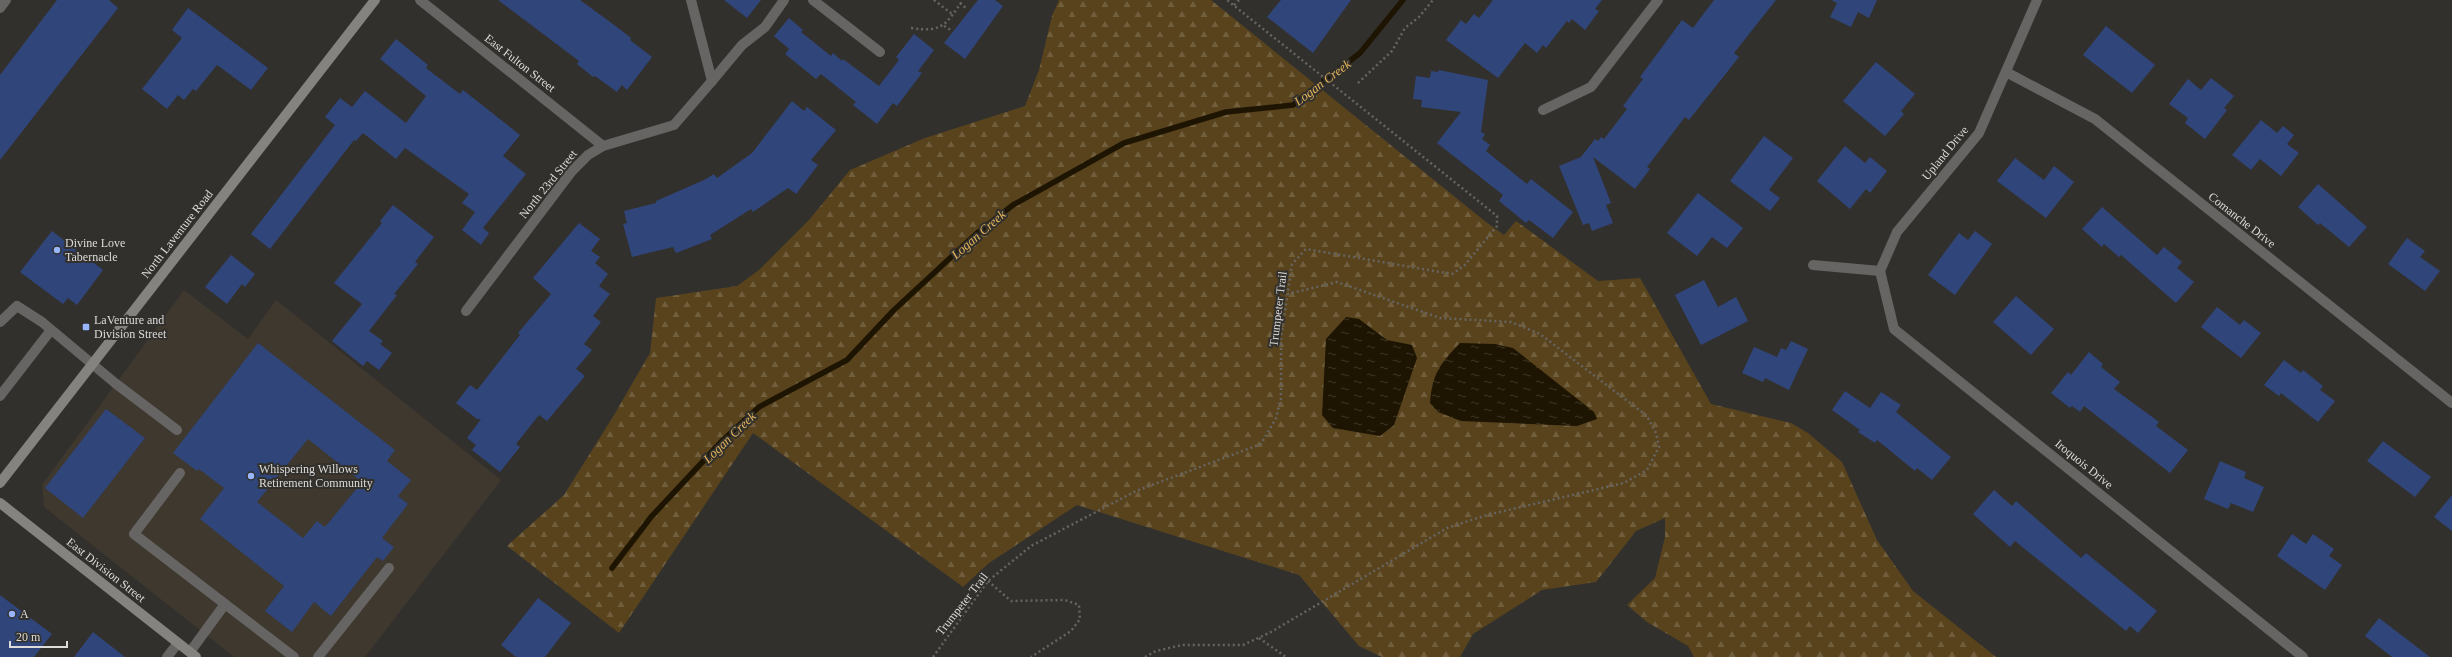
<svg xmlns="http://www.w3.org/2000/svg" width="2452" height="657" font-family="Georgia,serif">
<defs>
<pattern id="forest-firs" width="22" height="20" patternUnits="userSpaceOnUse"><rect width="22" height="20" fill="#58431d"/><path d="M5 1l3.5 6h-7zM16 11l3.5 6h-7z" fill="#705e3d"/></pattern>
<pattern id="water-ripples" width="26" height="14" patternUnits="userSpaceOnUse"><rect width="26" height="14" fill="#1e1402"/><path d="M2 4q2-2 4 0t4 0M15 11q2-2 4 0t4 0" fill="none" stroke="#3e3626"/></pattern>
</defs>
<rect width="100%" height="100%" fill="#32302c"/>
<path fill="#3e382f" d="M184,290l64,49 28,-39 225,180 -136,177h-131l-190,-150 -2,-22z"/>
<path fill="url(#forest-firs)" d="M1059,0h152l275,222 18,13 12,-14 82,60 42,-3 71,126 80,19 17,10 34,29 35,78 36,51 83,66h-302l-6,-11 -41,-24 -20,-17 28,-27 10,-41v-19l-29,13 -40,51 -54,8 -69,44 -13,23h-78l-23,-11 -60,-71 -222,-70 -88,58 -26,24 -210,-154 -134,200 -112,-87 57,-51 50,-80 36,-62 6,-55 81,-12 22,-16 50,-50 41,-50 75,-32 100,-32 14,-36 13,-54z"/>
<g fill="url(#water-ripples)">
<path d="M1346,317l13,2 28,21 25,5 5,13 -23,67 -14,11 -47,-8 -11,-13 4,-76z"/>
<path d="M1460,343l35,1 18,4 81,64 3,7 -20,7 -116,-5 -23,-9 -8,-9c2,-29 10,-39 30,-60z"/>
</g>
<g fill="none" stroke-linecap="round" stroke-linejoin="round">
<path stroke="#1e1402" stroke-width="5.5" d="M612,568l39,-51 71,-76 37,-34 88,-47 47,-50 82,-76 37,-29 111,-62 102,-31 67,-7 67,-52 43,-53"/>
</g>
<g fill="#30457a" fill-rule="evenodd">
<path d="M57,0h52l9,8 -118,152v-85z"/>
<path d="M498,0h82l37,27 14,11 -1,2 22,17 -25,33 -5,-5 -5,7 -22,-16 -2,1 -16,-13 2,-3z"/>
<path d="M724,0h37l-14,18z"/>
<path d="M978,0h17l8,6 -38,53 -21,-16z"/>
<path d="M1281,0h70l-38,53 -46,-36z"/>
<path d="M1493,0h109l-7,9 4,2 -14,19 -13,-11 -3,4 -2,-2 -21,27 -3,-3 -6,8 -12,-10 -27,35 -52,-38 15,-20 5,4 8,-10 5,4z"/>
<path d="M1714,0h62l-42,53 5,4 -50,63 -4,-3 -38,50 3,2 -15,20 -42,-32 18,46 -5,2 7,18 -21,8 -3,-8 -6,2 -24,-59 22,-9 14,-18 3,2 3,-4 3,2 23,-30 -4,-3 20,-27 -3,-2 42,-57 11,8z"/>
<path d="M1831,0h46l-8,18 -11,-6 -7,15 -21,-10 7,-14z"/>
<path d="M188,8l80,60 -17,22 -34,-25 -21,26 -3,-2 -9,11 -6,-5 -11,14 -25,-20 40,-51 -10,-8z"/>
<path d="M789,18l14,12 -2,2 30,24 2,-3 9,8 1,-2 36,27 20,-26 -3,-3 18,-23 20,16 -16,21 4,2 -25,33 -4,-3 -16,21 -24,-19 3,-3 -35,-28 -5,5 -31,-25 4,-5 -15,-13z"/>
<path d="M2106,26l49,39 -23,28 -49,-38z"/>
<path d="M396,39l32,26 -2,3 34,26 3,-4 57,45 -17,21 23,18 -43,54 6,5 -8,12 -19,-15 13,-18 -13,-9 7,-9 -64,-46 -9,11 -33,-26 -7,8 -2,-1 -84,109 -19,-15 84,-109 -10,-8 15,-19 12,9 13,-16 41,32 20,-27 -46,-37z"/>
<path d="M1876,62l39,32 -14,17 3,3 -19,22 -42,-35z"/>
<path d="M1439,70l49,10 -7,52 4,2 -3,5 8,6 -4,6 41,33 4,-5 42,33 -20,26 -24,-18 -3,3 -27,-22 4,-6 -66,-52 24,-31 -40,-5 1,-7 -9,-1 3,-23 14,2 1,-7 7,1z"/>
<path d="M2211,78l23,18 -10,12 3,2 -22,29 -20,-16 3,-5 -19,-14 19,-25 13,11z"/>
<path d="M792,101l12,10 3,-4 29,23 -25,30 7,5 -22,29 -8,-6 -35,24 -2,-3 -41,26 2,4 -36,14 -3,-6 -41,10 -9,-33 4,-1 -3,-12 32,-8v-2l48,-21 10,-6 3,4 35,-25z"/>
<path d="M2261,120l16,13 6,-7 11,9 -7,9 12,9 -18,23 -21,-17 -9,11 -19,-15z"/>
<path d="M1764,136l29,22 -24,32 11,8 -10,13 -40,-30z"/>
<path d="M1845,146l20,17 5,-6 17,14 -17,22 -4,-4 -16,20 -33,-28z"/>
<path d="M2015,158l29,22 10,-14 20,16 -28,36 -49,-37z"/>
<path d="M2318,184l49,43 -18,20 -29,-24 -2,2 -20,-18z"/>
<path d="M1698,193l45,35 -16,20 -15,-11 -15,19 -30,-23z"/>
<path d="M393,205l41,32 -19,25 3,2 -24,30 3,1 -28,36 14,10 -3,3 12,9 -13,17 -12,-9 -4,5 -31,-25 30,-37 -28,-21 48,-60 -2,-2z"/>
<path d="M2102,207l55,48 7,-8 18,15 -5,6 17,14 -18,21 -55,-48 -2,2 -15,-13 -2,3 -20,-18z"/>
<path d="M579,223l21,16 -9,12 9,6 -5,6 13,11 -9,12 11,8 -17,22 8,6 -17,22 8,6 -16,19 9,7 -38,45 -8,-6 -23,29 4,3 -20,25 -28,-22 4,-5 -9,-7 14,-19h-4l-21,-16 14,-18 7,5 43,-55 -2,-2 33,-39 -18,-16z"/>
<path d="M52,231l51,39 -26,35 -9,-7 -5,6 -43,-32z"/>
<path d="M1975,231l17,13 -37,51 -27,-20 31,-42 9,7z"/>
<path d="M2407,238l18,13 -5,6 20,14 -15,20 -37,-27z"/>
<path d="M231,255l24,19 -10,13 -3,-3 -15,20 -22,-17z"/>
<path d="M1704,280l14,27 18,-10 12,24 -47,24 -26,-50z"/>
<path d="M2016,296l38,33 -23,26 -38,-33z"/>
<path d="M2217,307l23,18 4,-5 17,13 -20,25 -40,-31z"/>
<path d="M1791,341l17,8 -19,41 -24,-12 -2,4 -21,-9 12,-26 23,10 4,-9 5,2z"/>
<path d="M258,343l137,107 -8,11 24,19 -13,16 10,8 -26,34 12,9 -11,14 -6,-4 -46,59 -17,-14 -22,30 -27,-21 19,-25 -84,-67 24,-31 -25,-19 -2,2 -24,-18zM308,439l54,43 -37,45 -8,-6 -14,17 -46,-36z"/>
<path d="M2089,352l14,12 -2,3 19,15 -6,7 45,33 -3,4 32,24 -18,23 -86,-67 -4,6 -8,-6 -2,2 -19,-15 17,-21 3,3z"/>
<path d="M2284,360l17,13 2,-3 20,16 -3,4 15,11 -17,21 -37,-29 -2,3 -15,-11z"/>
<path d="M1845,391l25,17 11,-16 20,13 -5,7 55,45 -19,23 -15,-12 -2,3 -38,-31 -2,3 -17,-11 2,-2 -28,-20z"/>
<path d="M106,409l39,29 -62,80 -38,-30z"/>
<path d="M2383,441l48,36 -16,20 -48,-36z"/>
<path d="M2220,461l26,11 -2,6 20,9 -11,25 -22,-9 -3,6 -24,-10z"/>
<path d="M1994,490l18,16 4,-5 65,57 5,-5 71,58 -19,22 -8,-7 -4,5 -111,-90 -5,6 -37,-33z"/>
<path d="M2452,495v36l-18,-14z"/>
<path d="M2292,534l14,10 7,-10 21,15 -5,7 13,9 -17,25 -48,-34z"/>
<path d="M0,595l52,39 -18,23h-34z"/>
<path d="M538,598l33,25 -26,34h-29l-15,-12z"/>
<path d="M2379,618l51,39h-38l-27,-21z"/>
<path d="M93,632l32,25h-51z"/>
</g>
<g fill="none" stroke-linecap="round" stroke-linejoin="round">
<g stroke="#676561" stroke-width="2.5" stroke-dasharray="2 3" stroke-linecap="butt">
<path d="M934,0l18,14"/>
<path d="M960,3l7,6"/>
<path d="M1234,5l5,-5"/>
<path d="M944,26l7,4"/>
<path d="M911,28c32,5 35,-4 52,-28"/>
<path d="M1358,83l34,-32 13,-23 14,-11 14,-17"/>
<path d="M988,581l23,20 54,-1 14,5 1,14 -9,12 -40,26"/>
<path d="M1259,638l27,19"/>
<path d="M933,657l55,-76 43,-35 105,-55 125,-47 15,-26 5,-20v-60l11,-74 14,-15 146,25 12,-8 33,-40v-10l-270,-216"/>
<path d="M1145,657l11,-6 26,-6h61l28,-13 176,-104 40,-13 137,-32 23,-13 12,-23 -3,-14 -9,-17 -107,-82 -29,-12 -71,-4 -103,-36 -49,12"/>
</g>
<g stroke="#666563" stroke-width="10">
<path d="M691,0l21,81"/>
<path d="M813,0l67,52"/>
<path d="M712,81l30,-36 23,-18 19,-27"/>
<path d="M0,322l17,-16 25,16 73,61 62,47"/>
<path d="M0,396l51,-66"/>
<path d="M180,473l-46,61 91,70"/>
<path d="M190,652l35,-48 69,53"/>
<path d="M167,657l11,-14"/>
<path d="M318,657l71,-89"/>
</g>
<g stroke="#666563" stroke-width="10">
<path d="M420,0l183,146"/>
<path d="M0,8l6,-8"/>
<path d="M2006,72l89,47 357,284"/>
<path d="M1543,110l48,-23 67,-87"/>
<path d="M1813,265l67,6"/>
<path d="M1880,271l14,58 409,328"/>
<path d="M1880,271l17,-39 82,-99 58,-133"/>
<path d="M466,311l106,-140 16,-16 15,-9 71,-21 38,-44"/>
</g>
<g stroke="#85837f" stroke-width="10">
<path d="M0,483l375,-483"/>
<path d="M0,503l196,154"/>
</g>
</g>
<g fill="#98b6fd" stroke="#32302c" stroke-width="1.5">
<circle cx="57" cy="250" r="4"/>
<rect x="82" y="323" width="8" height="8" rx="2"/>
<circle cx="251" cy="476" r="4"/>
<circle cx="12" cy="614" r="4"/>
</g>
<g text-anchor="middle" stroke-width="4" stroke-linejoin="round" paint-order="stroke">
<g font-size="12" fill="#dedcda" stroke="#32302c">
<text transform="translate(520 63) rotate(38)" y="4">East Fulton Street</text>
<text transform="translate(1945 153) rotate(-51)" y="4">Upland Drive</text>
<text transform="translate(548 184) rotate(-51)" y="4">North 23rd Street</text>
<text transform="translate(2242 220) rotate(38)" y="4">Comanche Drive</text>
<text transform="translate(177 234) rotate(-52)" y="4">North Laventure Road</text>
<text transform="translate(1278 309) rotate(-83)" y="4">Trumpeter Trail</text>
<text transform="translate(2084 464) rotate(39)" y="4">Iroquois Drive</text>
<text transform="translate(106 570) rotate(38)" y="4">East Division Street</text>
<text transform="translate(962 604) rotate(-52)" y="4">Trumpeter Trail</text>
</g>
<g font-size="12" fill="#dedcda" stroke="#32302c" text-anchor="start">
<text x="65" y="247">Divine Love<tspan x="65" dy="14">Tabernacle</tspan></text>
<text x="94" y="324">LaVenture and<tspan x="94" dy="14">Division Street</tspan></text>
<text x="259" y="473">Whispering Willows<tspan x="259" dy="14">Retirement Community</tspan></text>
<text x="20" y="618">A</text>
</g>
<g font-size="13" font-style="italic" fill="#e7b65b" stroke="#32302c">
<text transform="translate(1322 82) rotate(-37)" y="5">Logan Creek</text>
<text transform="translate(978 234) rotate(-41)" y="5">Logan Creek</text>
<text transform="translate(729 437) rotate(-44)" y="5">Logan Creek</text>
</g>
</g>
<path d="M10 641v6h57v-6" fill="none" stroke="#dedcda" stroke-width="2"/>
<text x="16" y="641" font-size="12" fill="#dedcda" stroke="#32302c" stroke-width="3" paint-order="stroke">20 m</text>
</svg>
